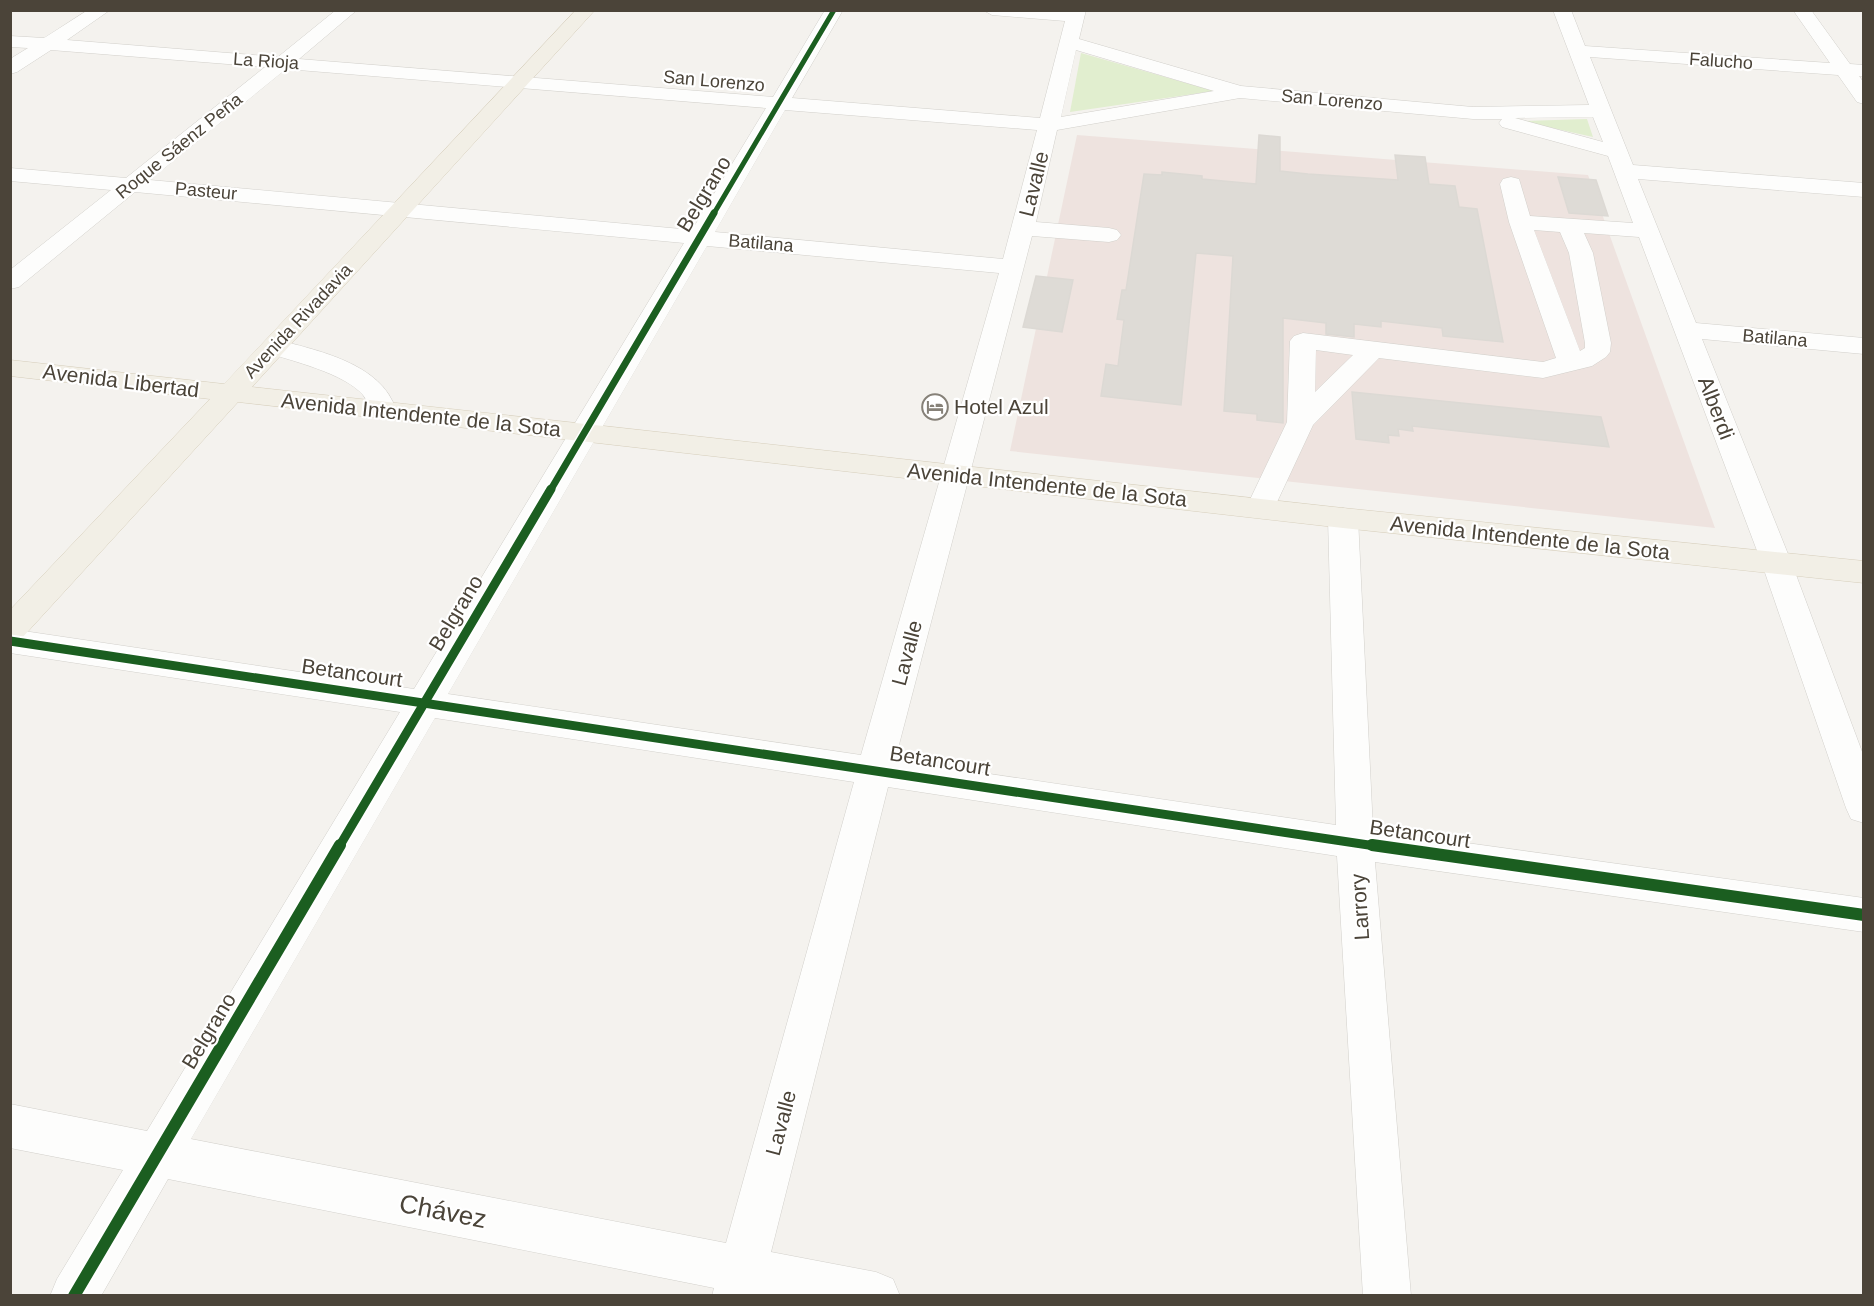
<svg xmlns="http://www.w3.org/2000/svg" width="1874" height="1306" font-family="Arial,sans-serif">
<rect width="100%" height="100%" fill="#f4f2ee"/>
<path fill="#eee3df" d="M1077,135l511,40 127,353 -705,-77z"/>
<g fill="#e1eecf">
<path d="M1081,53l133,38 -144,21z"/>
<path d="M1587,119l6,18 -72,-16z"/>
</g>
<g fill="#dedbd6" stroke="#dcd9d4" stroke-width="1.5">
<path d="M1259,135l21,2v34l28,3 90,6 -3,-25 30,2 4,27 26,2 4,21 18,2 26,133 -60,-6 -1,-8 -61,-7v6l-27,-3v13l-28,-3v-11l-43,-5v105l-26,-3v-6l-33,-3 9,-155 -37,-3 -15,152 -80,-9 5,-32 12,2 6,-46 -7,-1 5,-29h4l18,-116 18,1v-3l40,4v3l54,5z"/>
<path d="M1558,177l38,3 12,36 -39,-3z"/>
<path d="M1036,276l37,4 -11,52 -39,-5z"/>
<path d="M1352,392l249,25 8,30 -197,-21 1,5 -15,-2 1,7 -11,-1 1,8 -33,-4z"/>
</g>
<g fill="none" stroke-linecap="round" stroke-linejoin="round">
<g stroke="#d2d0cb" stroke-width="1">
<g id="minor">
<path d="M88,10h22l-43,30 211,17 58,-47h21l-58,49 474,38 52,-87h18l-51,88 248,20 25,-97 -73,-6 -9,-5h103l-7,29 162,47 232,21 116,-2 -36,-95h18l14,36 245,17 -37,-53h18l39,54 14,1v12l-5,-1 5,7v21l-7,-2 -19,-27 -248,-18 43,108 231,18v14l-226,-18 58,144 168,15v16l-162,-15 90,225 72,193v66l-13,-4 -5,-11 -84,-244 -123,-327 -55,-4 9,20 18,90 -1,9 -4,5 -14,9 -49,12 -164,-20 -66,67 -42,90 -10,3 -10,-3 -5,-7 41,-86 3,-81 4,-5 9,-3 240,29 13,-4 -47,-136 -9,-38 3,-5 8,-2 8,2 11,37 103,7 -25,-67 -106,-29 -3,-4 3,-4h-29l-233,-21 -183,32 -21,92 73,6 8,2 4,5 -4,5 -8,2 -77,-6 -137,524 441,65 -8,-307 4,-7 11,-3 11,3 4,7 15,312 491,68v34l-489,-70 36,434h-48l-26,-440 -449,-69 -117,465 105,20 17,7 7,17h-188l2,-8 -546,-109 -67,117h-51l7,-17 66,-109 -113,-22v-44l137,27 253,-419 -390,-59v-24l404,60 270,-446 -549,-51 -116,95 -9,2v-19l101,-80 -101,-9v-13l116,10 139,-111 -214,-17 -34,22 -7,2v-15l18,-11 -18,-1v-11l34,2zM1076,50l138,41 -153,26zM286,69l480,39 -74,122 -542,-50zM785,110l252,20 -34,129 -288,-27zM1593,117l10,25 -88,-24zM1534,230l26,2 9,21 16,90v5l-5,3zM707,246l292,27 -138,482 -413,-61zM1316,350l37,5 -38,37zM435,718l419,64 -128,461 -535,-104z"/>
<path d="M274,339c42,11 108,24 122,71l-4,6 -10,2 -10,-2c-4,-7 -4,-15 -9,-21 -19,-22 -71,-34 -98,-43l-4,-5 4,-5z"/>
</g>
</g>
<g stroke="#d6cebb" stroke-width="1">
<path id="major" d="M576,10h19l-343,377 1091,121 521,53v22l-521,-55 -1105,-126 -217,237 -11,4v-33l200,-211 -200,-23v-16l214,24z"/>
</g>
<use href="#minor" fill="#fdfdfc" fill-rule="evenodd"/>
<use href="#major" fill="#f2efe6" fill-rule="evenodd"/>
<g stroke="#fff" stroke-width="8">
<path id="cycleway-far3" d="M713,215l121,-205"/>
</g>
<g stroke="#fff" stroke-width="10">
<path id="cycleway-far2" d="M550,491l164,-278"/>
</g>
<g stroke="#fff" stroke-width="13">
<g id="cycleway-far1">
<path d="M10,641l1372,206"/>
<path d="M339,847l212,-358"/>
</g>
</g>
<g stroke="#fff" stroke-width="16">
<g id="cycleway">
<path d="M1372,845l492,70"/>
<path d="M74,1296l266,-451"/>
</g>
</g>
<use href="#cycleway-far3" stroke="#1b5e20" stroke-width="5"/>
<use href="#cycleway-far2" stroke="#1b5e20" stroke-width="7"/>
<use href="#cycleway-far1" stroke="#1b5e20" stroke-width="9"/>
<use href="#cycleway" stroke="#1b5e20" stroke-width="12"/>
</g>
<defs>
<g id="hotel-ring" transform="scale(1.35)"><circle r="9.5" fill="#fff" stroke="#868178" stroke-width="1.5"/><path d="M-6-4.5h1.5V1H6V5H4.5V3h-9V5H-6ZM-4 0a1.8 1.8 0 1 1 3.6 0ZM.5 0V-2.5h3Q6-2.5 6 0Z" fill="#868178"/></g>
</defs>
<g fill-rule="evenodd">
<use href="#hotel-ring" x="935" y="407"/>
</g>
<g text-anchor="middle" stroke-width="4.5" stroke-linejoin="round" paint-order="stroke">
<g font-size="18" fill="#4b4439" stroke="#fff">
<text transform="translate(266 61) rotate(4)" y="6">La Rioja</text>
<text transform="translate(1721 61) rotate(4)" y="6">Falucho</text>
<text transform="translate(714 81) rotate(5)" y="6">San Lorenzo</text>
<text transform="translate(1332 100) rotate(5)" y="6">San Lorenzo</text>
<text transform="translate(179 146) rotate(-39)" y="6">Roque Sáenz Peña</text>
<text transform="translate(206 191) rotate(5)" y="6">Pasteur</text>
<text transform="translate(761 243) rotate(5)" y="6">Batilana</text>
<text transform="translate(298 321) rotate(-47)" y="6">Avenida Rivadavia</text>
<text transform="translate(1775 338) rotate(5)" y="6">Batilana</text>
</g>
<g font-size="21" fill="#4b4439" stroke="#fff">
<text transform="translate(1034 184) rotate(-76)" y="7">Lavalle</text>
<text transform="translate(704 194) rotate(-59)" y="7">Belgrano</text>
<text transform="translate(121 381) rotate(7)" y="7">Avenida Libertad</text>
<text transform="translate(1716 408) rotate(69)" y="7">Alberdi</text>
<text transform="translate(421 415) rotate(6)" y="7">Avenida Intendente de la Sota</text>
<text transform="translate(1047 485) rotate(6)" y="7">Avenida Intendente de la Sota</text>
<text transform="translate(1530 538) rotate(6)" y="7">Avenida Intendente de la Sota</text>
<text transform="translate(456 613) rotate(-59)" y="7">Belgrano</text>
<text transform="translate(907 653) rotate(-75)" y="7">Lavalle</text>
<text transform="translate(352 673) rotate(8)" y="7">Betancourt</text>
<text transform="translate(940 761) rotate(9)" y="7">Betancourt</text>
<text transform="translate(1420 834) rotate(8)" y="7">Betancourt</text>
<text transform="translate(1360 907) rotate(-94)" y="7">Larrory</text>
<text transform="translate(209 1031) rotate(-59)" y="7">Belgrano</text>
<text transform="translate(781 1123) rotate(-75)" y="7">Lavalle</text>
</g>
<g font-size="21" fill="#4b4439" stroke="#fff" text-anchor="start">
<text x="954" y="414">Hotel Azul</text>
</g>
<g font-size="26" fill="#4b4439" stroke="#fff">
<text transform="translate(443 1211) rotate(11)" y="9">Chávez</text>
</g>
</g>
<rect width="1874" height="1306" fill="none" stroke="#4b4439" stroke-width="24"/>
</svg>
